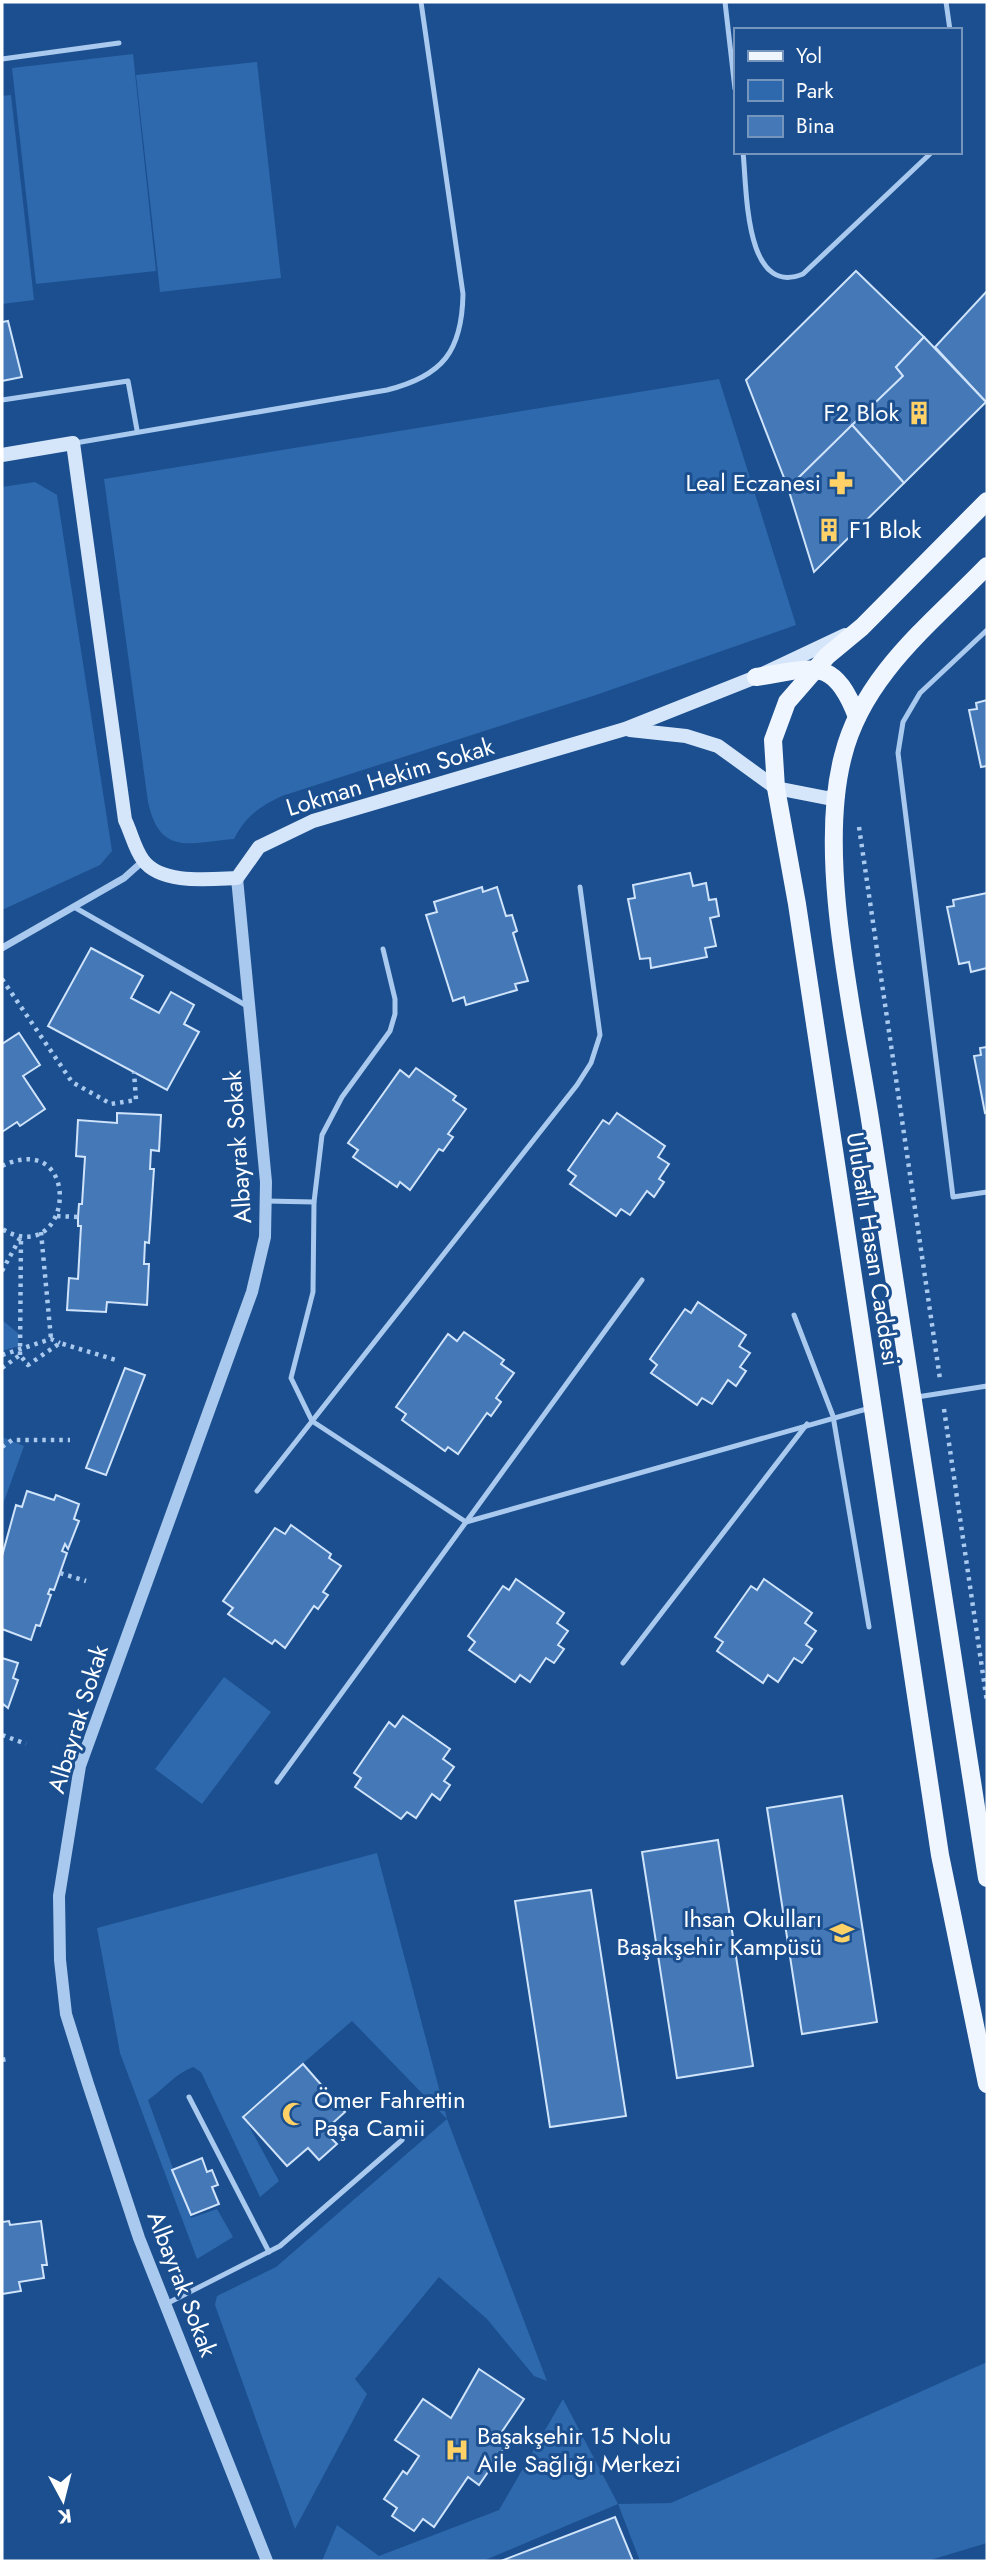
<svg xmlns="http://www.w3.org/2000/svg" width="989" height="2563" font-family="Jost,sans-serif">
<rect width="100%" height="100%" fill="#1b4f8f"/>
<g fill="#2e69ad">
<path d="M133,54l23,217 -120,13 -24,-216z"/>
<path d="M257,62l24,216 -121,14 -24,-217z"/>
<path d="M11,95l23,205 -32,4v-208z"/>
<path d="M719,379l77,246 -200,70 -314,101c-23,11 -36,20 -48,43 -46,4 -74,17 -86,-37l-44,-323z"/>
<path d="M35,482l22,13 55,356 -12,14 -98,45v-423z"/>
<path d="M2,1320l16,13 1,13 -17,5z"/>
<path d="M2,1437l22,9 -22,61z"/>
<path d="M224,1677l47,35 -69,92 -47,-35z"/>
<path d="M377,1853l70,266 100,262 -13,-5 -47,-57 -48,-42 -84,102 12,15 -72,135 -80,-224 2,-9 59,-29 171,-148 -95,-98 -109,94 36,66 -19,16 -59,-125 -8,-5c-18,7 -29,22 -45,33l43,118 26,-9 16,28 -36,22 -77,-206 -23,-125z"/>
<path d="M987,2362v181l-60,18h-287l-22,-57 -135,57h-161l15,-36 42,31 120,-46 64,-111 55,105 53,-1z"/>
</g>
<g fill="#4478b7" stroke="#cfe3fa" stroke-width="2">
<path d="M856,271l68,66 -28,30 7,9 -115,112 -42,-108z"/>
<path d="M987,291v110l-1,1 -51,-55z"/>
<path d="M8,321l14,56 -20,4v-59z"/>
<path d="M924,337l62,65 -82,81 -52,-58 51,-49 -7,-9z"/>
<path d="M852,425l52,58 -90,89 -26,-84z"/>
<path d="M987,700v66l-6,1 -12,-57 8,-1 -1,-6z"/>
<path d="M690,873l3,13 13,-3 3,17 7,-1 3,17 -9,2 6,28 -11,2 2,9 -56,11 -1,-10 -10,1 -12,-60 7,-1 -2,-13z"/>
<path d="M482,887l1,5 14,-5 9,29 6,-1 5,16 -4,2 15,48 -13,3 2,6 -51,15 -2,-8 -11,4 -27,-86 11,-3 -3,-10z"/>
<path d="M987,893v75l-16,4 -2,-10 -10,2 -12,-57 7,-1 -1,-6z"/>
<path d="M91,948l52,28 -12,22 28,15 12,-21 23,13 -10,19 15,8 -32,58 -119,-64z"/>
<path d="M19,1033l21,32 -17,11 22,33 -25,17 -3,-4 -15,10v-88z"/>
<path d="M987,1047v65l-2,1 -11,-57 7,-1 -1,-7z"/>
<path d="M416,1068l40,28 -3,4 13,9 -18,25 5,3 -10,14 -4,-2 -29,41 -10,-8 -3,5 -44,-30 5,-7 -10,-7 52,-73 9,7z"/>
<path d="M117,1113l44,2 -2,36 -8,-1 -1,19h4l-5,74 -4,-1 -1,22h5l-2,41 -40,-3 -1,10 -39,-2 2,-32 9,1 3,-53h-3v-9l1,-13h3l3,-47 -9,-1 2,-36 39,3z"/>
<path d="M617,1113l48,33 -7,11 11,7 -10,15 5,3 -10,15 -7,-6 -17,24 -9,-6 -5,7 -46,-32 6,-8 -8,-6 35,-50 6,4z"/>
<path d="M698,1302l48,33 -7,11 11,7 -10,14 6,4 -10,15 -8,-6 -16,24 -10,-6 -5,7 -46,-32 6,-8 -7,-6 35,-50 6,4z"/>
<path d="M464,1332l40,28 -3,4 13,9 -18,25 5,4 -10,14 -4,-3 -29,41 -10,-7 -3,4 -43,-31 4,-6 -10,-7 52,-73 9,7z"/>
<path d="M125,1368l20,7 -39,100 -20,-7z"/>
<path d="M27,1491l27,9 2,-5 23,9 -5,15 5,2 -11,28 -3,-5 -3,7 5,2 -13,37 -4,-1 -2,5 3,1 -11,31 -4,-1 -5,15 -29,-11v-73l14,-51 6,2z"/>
<path d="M291,1525l40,29 -2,4 12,8 -18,26 5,3 -10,14 -4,-3 -29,42 -10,-8 -3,4 -44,-30 5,-6 -10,-7 52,-73 10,6z"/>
<path d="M516,1579l48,34 -7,10 11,8 -10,14 6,4 -10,14 -8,-5 -16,24 -10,-7 -5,7 -46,-32 6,-8 -7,-6 35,-50 6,4z"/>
<path d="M764,1579l48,34 -7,10 11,8 -10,14 6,4 -10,14 -8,-5 -16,24 -10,-7 -5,8 -46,-32 6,-9 -8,-5 36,-51 6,4z"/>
<path d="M2,1658l16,5 -5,15 5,2 -10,28 -5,-4 -1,4z"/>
<path d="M403,1716l47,33 -7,10 11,8 -10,14 6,4 -10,15 -8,-6 -16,24 -9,-6 -6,7 -46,-32 6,-9 -7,-5 35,-51 6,5z"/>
<path d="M842,1796l35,226 -75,12 -35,-226z"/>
<path d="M718,1840l35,226 -76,12 -35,-226z"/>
<path d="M591,1890l35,226 -76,11 -35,-226z"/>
<path d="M303,2064l42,48 -21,19 13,13 -18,16 -11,-12 -21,18 -44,-49z"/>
<path d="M202,2158l5,14 5,-2 6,15 -6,2 7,17 -28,11 -19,-45z"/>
<path d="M9,2221l1,4 31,-4 6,44h-5l2,13 -25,4 2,9 -19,3v-72z"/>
<path d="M479,2369l45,30 -25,37 9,7 -29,42 -11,-8 -34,50 -11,-8 -9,12 -22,-15 5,-8 -13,-9 19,-28 4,3 12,-18 -24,-16 28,-41 28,19z"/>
<path d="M615,2517l18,44h-132z"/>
</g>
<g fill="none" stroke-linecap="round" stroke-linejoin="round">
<g stroke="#a9c9ee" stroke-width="4.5" stroke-dasharray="3.5 5" stroke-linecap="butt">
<path d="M859,827l81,552"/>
<path d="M2,979l70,103 39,22 25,-4 -2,-28"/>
<path d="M2,1166c82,-39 72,105 0,63"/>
<path d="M57,1216l21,1"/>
<path d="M41,1232l10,107"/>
<path d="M2,1271l18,-33"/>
<path d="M2,1355l49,-16 9,4"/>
<path d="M20,1355l1,-119"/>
<path d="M2,1368l18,-13 8,10 32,-22 59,18"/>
<path d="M944,1409l43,293"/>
<path d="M2,1447l10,-7h58"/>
<path d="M60,1573l26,8"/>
<path d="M2,1735l24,9"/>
<path d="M2,2060l5,-1"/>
</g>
<g stroke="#a9c9ee" stroke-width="5">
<path d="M725,2l10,87"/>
<path d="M946,2l4,28"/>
<path d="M2,59l117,-16"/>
<path d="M959,106v1"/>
<path d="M743,152c4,36 1,146 60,122l129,-122"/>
<path d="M2,400l126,-19 9,49"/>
<path d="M75,443l312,-53c56,-14 75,-39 76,-96l-42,-292"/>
<path d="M987,630l-67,63 -17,29 -5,31 55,444 34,-5"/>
<path d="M74,907l173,99"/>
<path d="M383,949l12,50v15l-5,17 -48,66 -20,38 -8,67 -1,90 -22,86 21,43 154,101 404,-114"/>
<path d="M266,1201l48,1"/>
<path d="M794,1315l39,101 36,211"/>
<path d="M917,1397l70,-11"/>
<path d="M257,1491l320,-406 14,-22 9,-28 -20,-148"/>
<path d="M623,1663l184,-239"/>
<path d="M277,1782l365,-502"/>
<path d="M189,2097l80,155"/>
<path d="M166,2304l114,-58 122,-106"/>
</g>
<path stroke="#a9c9ee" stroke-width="7" d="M2,948l122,-70 19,-17"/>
<path stroke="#a9c9ee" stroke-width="12" d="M237,878l29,304 -1,55 -13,55 -172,474 -21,130 1,64 6,54 22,70 51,154 128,323"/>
<g stroke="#d6e6fa" stroke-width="14">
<path d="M2,455l71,-12 52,377c6,12 10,30 18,40 18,25 67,19 94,18l22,-31 54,-26 312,-92 131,-52 89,-42"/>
<path d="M630,730l56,6 32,10 58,42 51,10 11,-3"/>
</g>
<g stroke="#f0f6ff" stroke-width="18">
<path d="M987,501l-125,126 -35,29 -40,46 -14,38 3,48 21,116 143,951 47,229"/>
<path d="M987,566c-55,57 -124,109 -144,190 -27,103 12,264 28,370 37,251 78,501 116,752"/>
<path d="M756,677c56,-8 77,-23 101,40"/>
</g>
</g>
<defs>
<g id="building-bare" transform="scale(1.89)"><path d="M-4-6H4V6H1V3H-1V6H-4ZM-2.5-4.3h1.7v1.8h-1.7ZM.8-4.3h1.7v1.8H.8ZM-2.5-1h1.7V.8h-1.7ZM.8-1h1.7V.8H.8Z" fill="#ffd166" stroke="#1b4f8f" stroke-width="2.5" paint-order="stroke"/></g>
<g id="pharmacy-bare" transform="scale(1.89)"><path d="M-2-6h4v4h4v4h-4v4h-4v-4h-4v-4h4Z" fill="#ffd166" stroke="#1b4f8f" stroke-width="2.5" paint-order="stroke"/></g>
<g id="school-bare" transform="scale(1.89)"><path d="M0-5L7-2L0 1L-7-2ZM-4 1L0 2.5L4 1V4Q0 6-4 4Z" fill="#ffd166" stroke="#1b4f8f" stroke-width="2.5" paint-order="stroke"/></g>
<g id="mosque-bare" transform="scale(1.89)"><path d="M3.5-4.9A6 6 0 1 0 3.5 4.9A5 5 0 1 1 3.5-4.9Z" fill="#ffd166" stroke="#1b4f8f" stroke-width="2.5" paint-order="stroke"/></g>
<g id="hospital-bare" transform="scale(1.89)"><path d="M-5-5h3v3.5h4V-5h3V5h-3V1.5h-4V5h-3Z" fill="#ffd166" stroke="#1b4f8f" stroke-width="2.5" paint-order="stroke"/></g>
</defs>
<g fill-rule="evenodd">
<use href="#building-bare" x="919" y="413"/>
<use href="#pharmacy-bare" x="841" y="483"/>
<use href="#building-bare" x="829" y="530"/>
<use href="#school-bare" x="842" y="1933"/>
<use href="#mosque-bare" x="294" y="2114"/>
<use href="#hospital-bare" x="457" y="2450"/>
</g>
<g text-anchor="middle" stroke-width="6" stroke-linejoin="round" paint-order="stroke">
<g font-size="24" fill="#fff" stroke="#1b4f8f" text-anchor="end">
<text x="899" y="421">F2 Blok</text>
<text x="821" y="491">Leal Eczanesi</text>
<text x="849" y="538" text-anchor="start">F1 Blok</text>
<text x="822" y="1927">Ihsan Okulları<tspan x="822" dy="28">Başakşehir Kampüsü</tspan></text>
<text x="314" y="2108" text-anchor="start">Ömer Fahrettin<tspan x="314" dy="28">Paşa Camii</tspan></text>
<text x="477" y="2444" text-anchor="start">Başakşehir 15 Nolu<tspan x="477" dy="28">Aile Sağlığı Merkezi</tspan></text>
</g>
<g font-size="24" fill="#fff" stroke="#1b4f8f">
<text transform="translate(390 777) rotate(-17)" y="8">Lokman Hekim Sokak</text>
<text transform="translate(238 1147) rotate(-94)" y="8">Albayrak Sokak</text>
<text transform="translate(873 1249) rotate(81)" y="8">Ulubatlı Hasan Caddesi</text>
<text transform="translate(78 1719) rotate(-73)" y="8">Albayrak Sokak</text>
<text transform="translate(182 2284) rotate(69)" y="8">Albayrak Sokak</text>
</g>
</g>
<rect width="989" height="2563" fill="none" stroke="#ffffff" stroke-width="7"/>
<rect x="734" y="28" width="228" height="126" fill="#1b4f8f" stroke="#7695bc" stroke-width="2"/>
<rect x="748" y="51" width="35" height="10" fill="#f0f6ff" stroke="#7695bc" stroke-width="2"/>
<text x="796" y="63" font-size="21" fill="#ffffff">Yol</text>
<rect x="748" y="80" width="35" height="21" fill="#2e69ad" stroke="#7695bc" stroke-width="2"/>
<text x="796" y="98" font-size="21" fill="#ffffff">Park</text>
<rect x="748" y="116" width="35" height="21" fill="#4478b7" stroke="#7695bc" stroke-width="2"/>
<text x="796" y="133" font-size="21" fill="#ffffff">Bina</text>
<g transform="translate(63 2500) rotate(173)" stroke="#1b4f8f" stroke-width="5" paint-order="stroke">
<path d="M0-5L12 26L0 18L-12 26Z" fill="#ffffff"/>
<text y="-10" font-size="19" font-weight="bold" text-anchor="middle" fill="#ffffff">K</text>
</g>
</svg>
